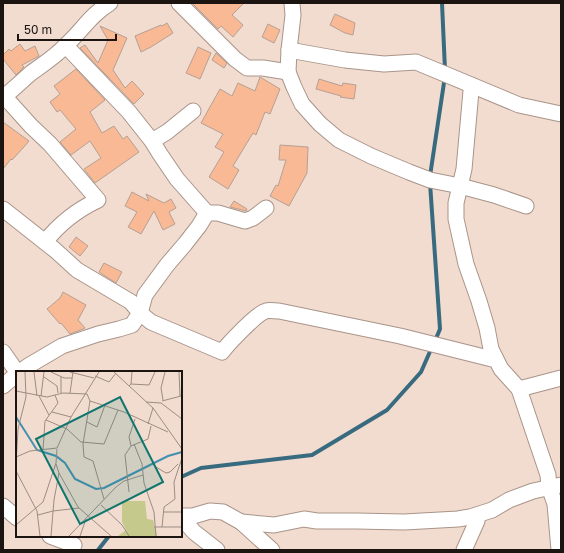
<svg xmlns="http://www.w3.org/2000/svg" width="564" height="553" font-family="'Golos Text',sans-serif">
<rect width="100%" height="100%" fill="#f2dcd0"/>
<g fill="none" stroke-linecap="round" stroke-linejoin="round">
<g stroke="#386b7f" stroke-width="4">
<path d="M442,3l3,67"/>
<path d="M430,176l15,-100"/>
<path d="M430,183l10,146 -5,12"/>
<path d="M181,477l20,-9 111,-13 75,-45 34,-38 11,-25"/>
<path d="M98,550l11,-14"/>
</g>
</g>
<g fill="#f9b995" stroke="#b5a094">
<path d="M192,3h52l-12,12 11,10 -10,12 -12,-11 -3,3z"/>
<path d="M335,14l20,9 -2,12 -8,-2 -15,-8z"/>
<path d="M167,23l6,10 -22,14 -10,5 -6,-16 26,-11 1,1z"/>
<path d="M268,24l12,6 -6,13 -12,-6z"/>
<path d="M100,26l27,12 -14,32 12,18 7,-7 12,13 -10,10 -54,-56 5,-3 13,18 10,-23z"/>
<path d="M20,44l5,7 10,-5 4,10 -17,9 2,2 -8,8 -13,-16v-4l6,-6 2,2z"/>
<path d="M198,47l13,6 -11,26 -14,-6z"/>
<path d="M216,53l11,10 -3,5 -12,-8z"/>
<path d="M76,69l29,31 -15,12 12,21 12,-7 9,13 4,-3 12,16 -44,31 -11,-14 17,-11 -11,-17 -19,14 -11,-13 16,-13 -16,-19 -3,2 -7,-10 10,-8 -6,-8z"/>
<path d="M260,77l20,12 -10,25 -5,-2 -9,23 -3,-2 -20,33 6,4 -11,19 -19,-12 15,-25 -9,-5 8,-13 -22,-11 19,-34 12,7 6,-13 17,8z"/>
<path d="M319,79l23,7 1,-3 13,2 -2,14 -14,-2 1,-1 -25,-7z"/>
<path d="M3,122l26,19 -6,7 -11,12 -1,-1 -8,10z"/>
<path d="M280,145l28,2 -1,26 -18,33 -19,-10 6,-11 2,1 8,-26h-7z"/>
<path d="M132,192l17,9 -3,-7 18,9 7,-4 5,9 -7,4 6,12 -12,6 -9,-19 -13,23 -13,-7 9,-15 -12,-6z"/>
<path d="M234,201l13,8 -1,2 -16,-4z"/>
<path d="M76,237l12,9 -8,10 -11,-9z"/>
<path d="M104,263l18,9 -6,11 -17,-11z"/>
<path d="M63,292l23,13 -8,15 7,8 -2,1 -13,5 -9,-11 -1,1 -13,-15 13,-11z"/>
</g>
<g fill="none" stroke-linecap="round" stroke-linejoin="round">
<g stroke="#a99489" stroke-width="17">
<g id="minor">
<path d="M179,3l56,56 12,9h16l25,4"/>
<path d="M292,3l1,12 -4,35 -1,22 6,15 8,17 18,20 19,16 32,16 38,16 21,8 30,6 34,9 32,11"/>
<path d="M289,50l56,10 39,4 32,-2 103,43 42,9"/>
<path d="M473,86l-2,5 -7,78 -8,34v16l10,45 13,37 8,27 4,21 10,20 18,20 29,86 1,12 6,17 4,46"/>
<path d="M4,96l27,30 19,18 48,56c-21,10 -39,24 -53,42"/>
<path d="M3,98c9,-8 19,-17 28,-25 12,-9 24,-16 34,-27 17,-15 25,-31 45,-43"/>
<path d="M152,141l15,-9 26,-21"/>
<path d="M3,209l52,41 22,20 54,32 9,11 11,9 71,30c6,-8 35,-39 44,-41 3,-1 9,0 13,0l121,25 96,24"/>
<path d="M207,213h11l27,8 8,-3 13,-10"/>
<path d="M3,352l14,20"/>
<path d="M20,372l8,-6 34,-20 36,-12 21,-5 13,-4 8,-12 5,-18 22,-30 18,-21 14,-18 8,-13 -30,-34 -17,-25 -8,-13 -23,-29 -63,-66"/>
<path d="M3,386l14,-12"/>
<path d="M519,389l42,-11"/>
<path d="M3,506l14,12"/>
<path d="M181,516h12l17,-5 13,1 18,10 31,28"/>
<path d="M181,517l13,15 23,18"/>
<path d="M241,522l33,3 30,-6 13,2h39l48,1 54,-3 12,-2 22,-7 17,-10 24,-9 28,-6"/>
<path d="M50,536l24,9"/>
<path d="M464,550l13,-29v-6"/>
</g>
</g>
<use href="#minor" stroke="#fff" stroke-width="15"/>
</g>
<g transform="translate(16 371)">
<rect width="166" height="166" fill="#f2dcd0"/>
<path d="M106,130h23l2,18 6,1 4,16h-39l8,-6 -4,-8z" fill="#c5ca8c"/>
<path fill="none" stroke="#4490af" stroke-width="2" d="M0,46l21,33 19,6 9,7 10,16 21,10 8,-1 64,-32 14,-4"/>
<path fill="none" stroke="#9c8c83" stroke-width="1" d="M18,1l3,24M35,1l13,6h8M54,1l24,6M98,1l39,36 29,41M163,1l1,24M79,5l14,6 7,-9M28,6l13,9 1,7M115,13l1,-12M113,15l2,-2 18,1 6,-13M0,20l31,6 16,-4 24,1 3,7 -7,43 1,13 9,4 11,38M45,22v-16M54,22l3,-21M23,25l10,19M25,25l3,-24M147,29l-2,-12 4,-16M74,30l34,11 44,20M146,30l19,-5M130,31l15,1 21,16M36,41l19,5M30,49l21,9 14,13 23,2 14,-34M71,51l10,5 8,-22M132,53l5,-16M118,73l8,20 2,19 10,29 2,24M115,75l-2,-9 6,-18M27,79l2,-29 13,-18 -3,-8M0,86l14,-6 27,-3 14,-31 28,-45M0,93l2,-35 8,-32 -1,-25M140,96l10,6 4,-1 8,-8M0,100l21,40 3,25M43,102l19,34 33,29M113,121l-4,-37 6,-9 17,-7 3,-13M85,134l21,20 7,11M37,140l26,-3M147,141h19M22,144l15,-4M0,154l27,-23 13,-39 1,-14M138,156h28M146,156l2,-20 11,-8 -1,-17 8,-24M35,165l3,-36 5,-27 -3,-9M53,165l47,-49 8,-6 19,-6M64,165l6,-17"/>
<path fill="#0f766e" fill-opacity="0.15" stroke="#0f766e" stroke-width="2" d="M104,26l43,85 -83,42 -44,-85z"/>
<rect width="166" height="166" fill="none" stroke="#1b1410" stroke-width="2"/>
</g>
<rect width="564" height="553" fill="none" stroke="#1b1410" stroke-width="8"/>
<path d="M18 34v6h98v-6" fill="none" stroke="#1b1410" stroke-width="2"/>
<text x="24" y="34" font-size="12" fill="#1b1410" stroke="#f2dcd0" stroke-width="3" paint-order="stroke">50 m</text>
</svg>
